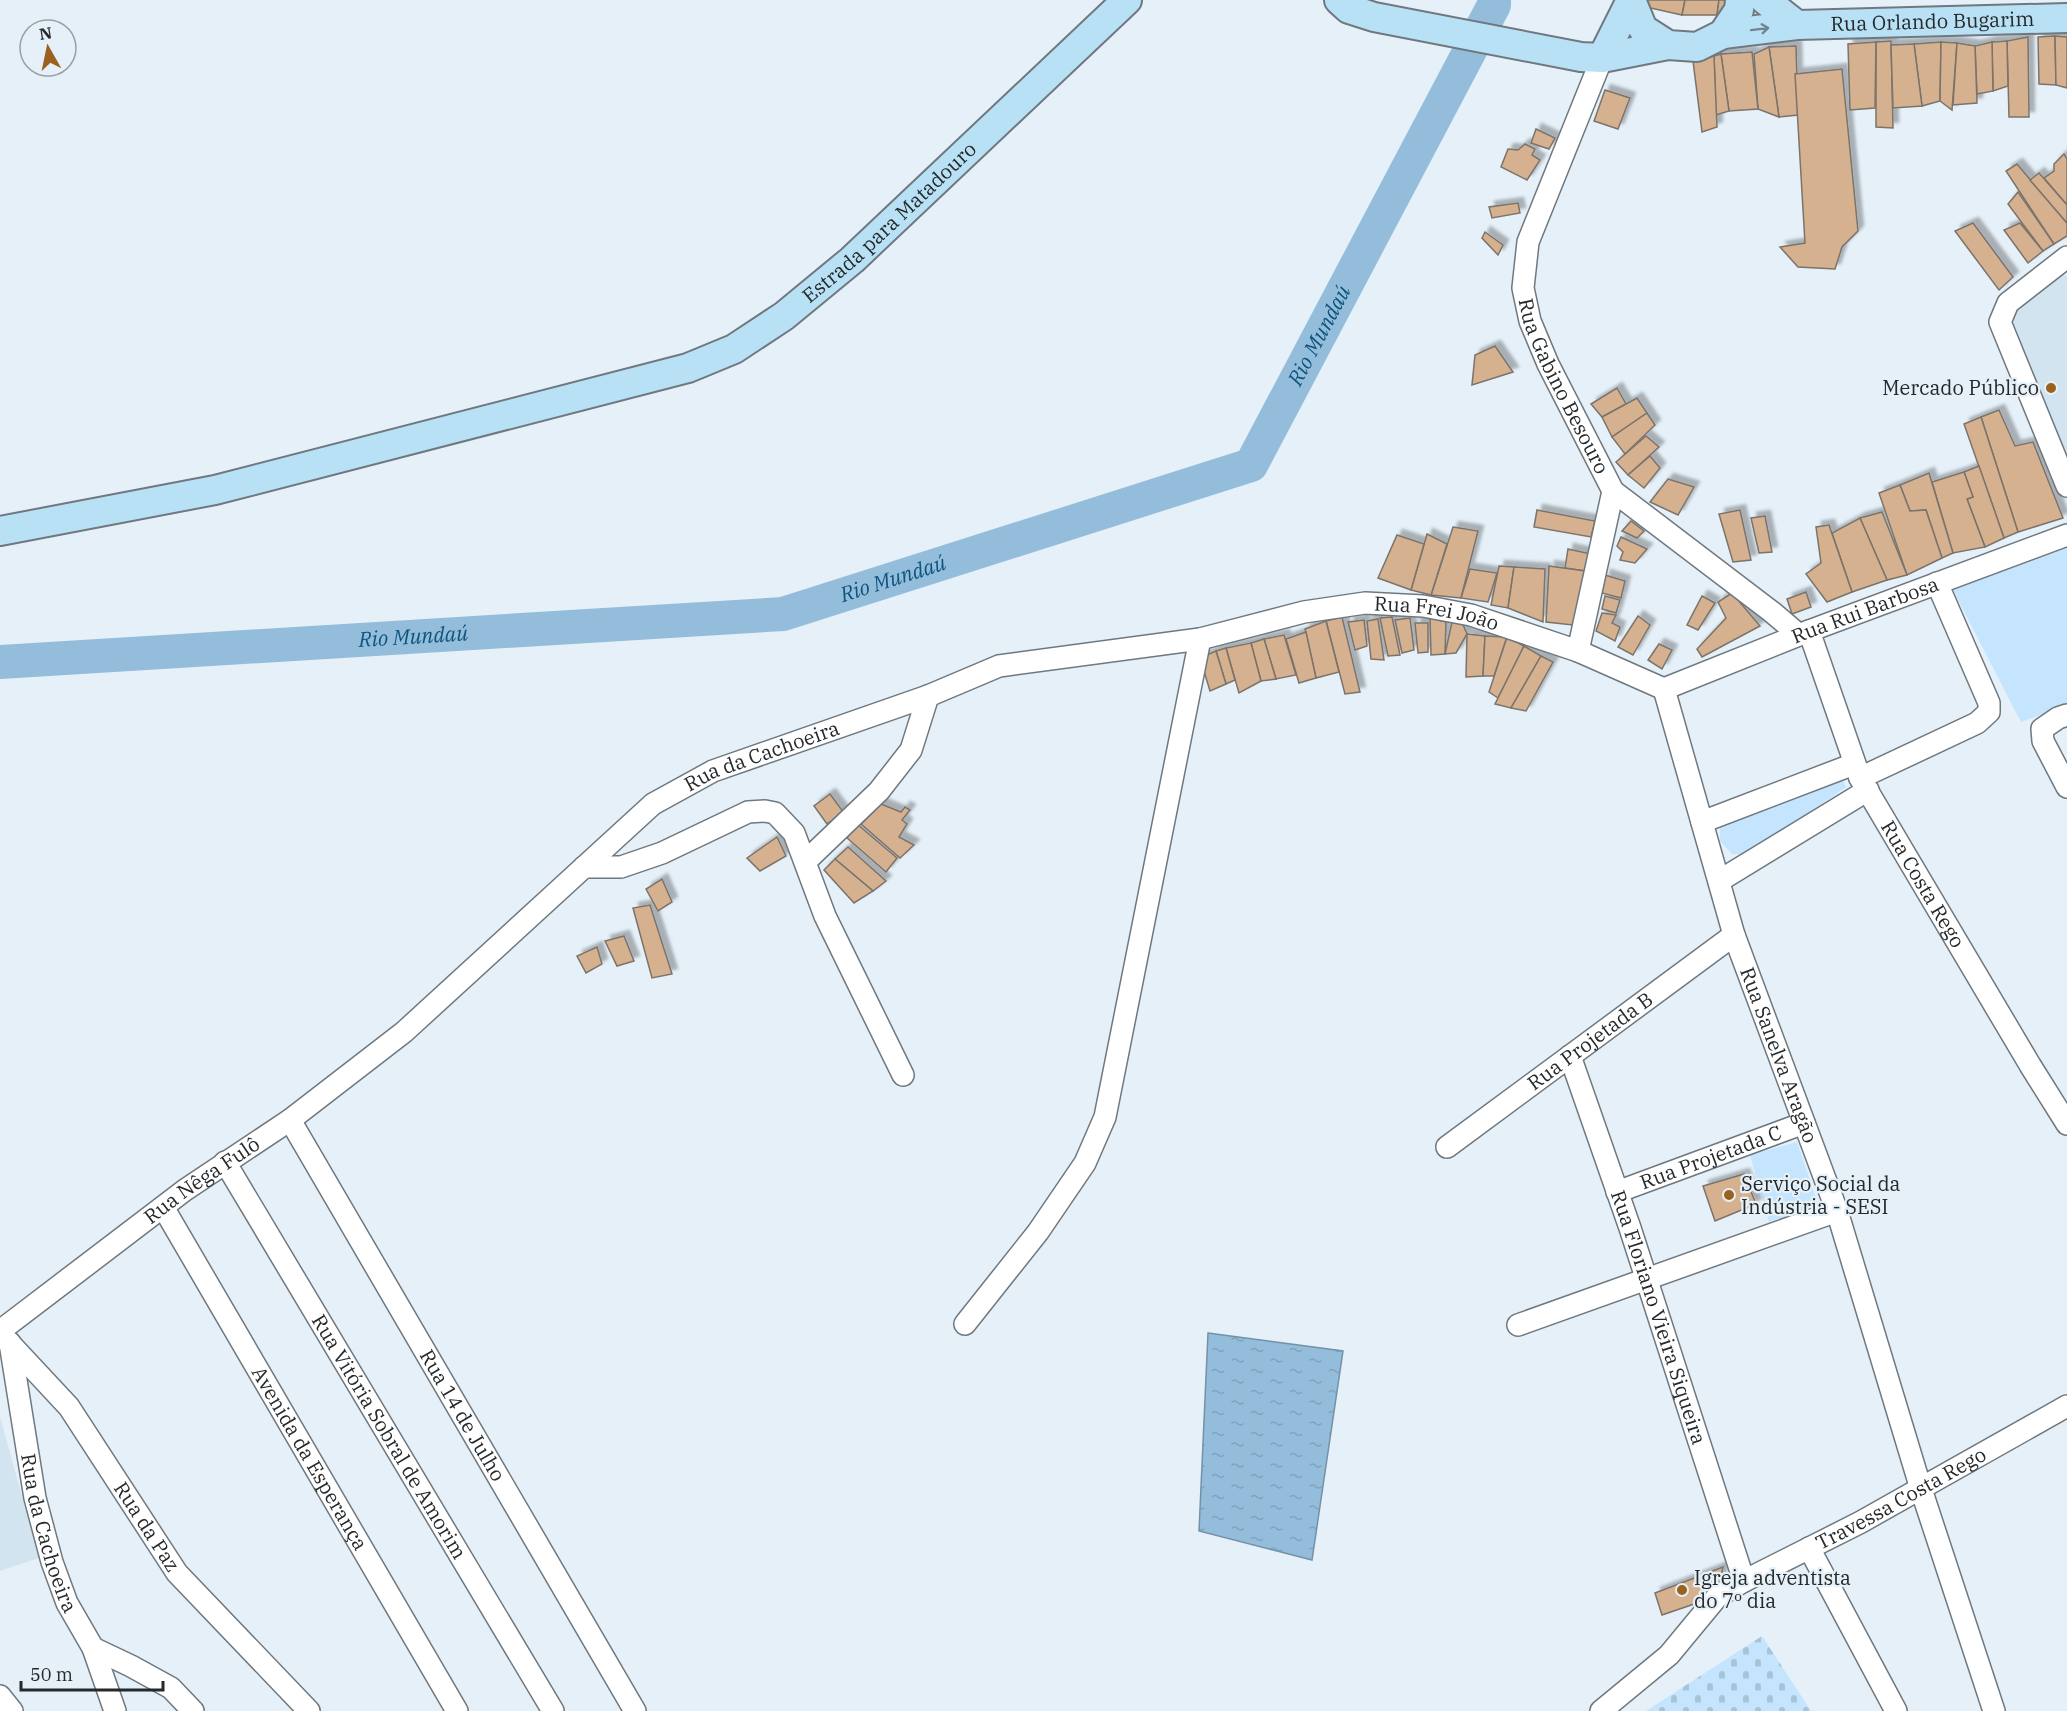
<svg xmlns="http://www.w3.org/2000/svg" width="2067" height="1711" font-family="'IBM Plex Serif',serif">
<defs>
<pattern id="cemetery-stones" width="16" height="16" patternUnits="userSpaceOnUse" patternTransform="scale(1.5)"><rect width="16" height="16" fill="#c4e5fd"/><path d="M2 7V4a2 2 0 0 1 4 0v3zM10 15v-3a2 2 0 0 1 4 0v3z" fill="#a8c4d9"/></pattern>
<pattern id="water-ripples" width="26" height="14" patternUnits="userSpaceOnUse" patternTransform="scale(1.5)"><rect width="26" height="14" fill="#94bddc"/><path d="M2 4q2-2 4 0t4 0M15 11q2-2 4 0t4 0" fill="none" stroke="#7fa2bd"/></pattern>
<filter id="shadow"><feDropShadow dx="5.5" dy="-5.5" stdDeviation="1.5" flood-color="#0004"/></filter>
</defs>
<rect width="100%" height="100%" fill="#e5f0f8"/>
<g fill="#d3e4f1">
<path d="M2059,274l8,2v187l-63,-150z"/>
<path d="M0,1417l39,141 -39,13z"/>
</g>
<path fill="url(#cemetery-stones)" d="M1762,1636l49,75h-165z"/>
<g fill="#c4e5fd">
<path d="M2067,546v159l-46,17 -69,-134z"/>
<path d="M1842,779l4,8 -100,68 -14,-1 -12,-13v-17z"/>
<path d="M1797,1142l21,62 -49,18 -19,-67z"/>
</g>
<path fill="url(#water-ripples)" stroke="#7391a7" stroke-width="1.5" d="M1208,1333l135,18 -31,209 -113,-29z"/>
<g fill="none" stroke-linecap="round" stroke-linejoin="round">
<path stroke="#94bddc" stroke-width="34" id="s1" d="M0,662l783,-48 468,-149 243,-460v-5"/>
</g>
<g fill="#d5b18f" stroke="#7b736b" stroke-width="1.5" filter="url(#shadow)">
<path d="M1646,0h39l-3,15 -36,-8z"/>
<path d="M1685,0h34l-2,15h-35z"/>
<path d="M1719,0h13v11l-15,4z"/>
<path d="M2055,36l1,49 -17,-1 -1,-47z"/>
<path d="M2055,36l12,1v51l-11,-3z"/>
<path d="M2028,37l1,80h-20l-2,-76z"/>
<path d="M1891,41l2,87 -17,-1v-85z"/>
<path d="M2007,41l1,45 -15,5 -1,-49z"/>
<path d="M1876,42l-1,66 -25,2 -2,-66z"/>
<path d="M1941,42l-1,59 -18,5 -8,-62z"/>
<path d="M1941,42l16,1 -5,67 -12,-9z"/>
<path d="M1992,42l1,49 -16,3 -2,-48z"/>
<path d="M1957,43l18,3 2,57 -24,2z"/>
<path d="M1914,44l8,62 -29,2 -2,-63z"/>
<path d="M1796,46l2,69 -19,2 -10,-70z"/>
<path d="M1769,47l10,70 -21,-8 -4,-55z"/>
<path d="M1752,52l6,57 -29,2 -8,-57z"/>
<path d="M1721,54l8,57 -13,4 -2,-59z"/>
<path d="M1714,56l3,71 -15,5 -9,-71z"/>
<path d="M1842,69l16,162 -16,16 -7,22 -37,-2 -18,-20 25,-4 -10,-169z"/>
<path d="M1605,90l25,8 -12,31 -24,-8z"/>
<path d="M1536,129l19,9 -6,11 -18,-6z"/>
<path d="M1525,144l10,5 -3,6 8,5 -13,20 -26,-13 7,-18 10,1z"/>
<path d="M2064,154l3,5v46l-23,-27 10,-7v-7z"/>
<path d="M2017,164l50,59v13l-13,8 -48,-73z"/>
<path d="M2039,173l28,32v18l-37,-43z"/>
<path d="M2018,192l36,52 -11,7 -35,-47z"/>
<path d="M1518,203l2,10 -28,5 -3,-11z"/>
<path d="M1973,223l40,54 -14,13 -44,-59z"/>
<path d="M2020,223l23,28 -15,12 -24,-33z"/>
<path d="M1485,232l18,13 -5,10 -16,-17z"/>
<path d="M1495,346l18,26 -41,13 3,-30z"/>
<path d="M1617,388l9,16 -24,13 -11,-13z"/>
<path d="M1637,398l10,15 -35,24 -10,-20z"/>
<path d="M1999,410l16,36 18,-4 30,76 -45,14 -37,-115z"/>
<path d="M1647,413l8,12 -30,29 -13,-17z"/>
<path d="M1981,417l37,115 -14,6 -40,-114z"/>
<path d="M1646,436l13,11 -31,28 -12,-13z"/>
<path d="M1650,456l10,12 -16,20 -16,-13z"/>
<path d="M1979,466l25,72 -19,9 -18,-48 6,-2 -9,-25z"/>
<path d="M1964,472l9,25 -6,2 18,48 -32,6 -21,-71z"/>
<path d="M1929,473l24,80 -11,5 -16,-48 -16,1 -10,-26z"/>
<path d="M1668,479l26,8 -16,28 -28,-13z"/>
<path d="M1900,485l10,26 16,-1 16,48 -35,17 -28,-82z"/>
<path d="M1537,510l58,11 -4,16 -57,-10z"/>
<path d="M1740,510l11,50 -18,2 -14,-48z"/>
<path d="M1882,512l25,63 -20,5 -27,-62z"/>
<path d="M1765,516l7,36 -13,1 -8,-35z"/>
<path d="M1860,518l27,62 -35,12 -20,-59z"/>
<path d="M1631,521l13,10 -7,7 -15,-7z"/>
<path d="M1829,525l23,67 -25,10 -21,-28 15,-11 -5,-36z"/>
<path d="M1453,527l25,4 -17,67 -30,-3z"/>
<path d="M1427,534l20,10 -16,51 -20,-5z"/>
<path d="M1397,535l27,9 -13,46 -33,-12z"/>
<path d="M1621,537l26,12 -12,14 -15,-3 3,-8 -6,-6z"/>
<path d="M1568,549l23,5 -6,17 -20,-3z"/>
<path d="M1499,566l15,1 -6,41 -17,-3z"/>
<path d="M1549,566l36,5 -12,54 -27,-3z"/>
<path d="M1514,567l31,2 -2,53 -35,-14z"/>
<path d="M1470,569l27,4 -9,29 -27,-4z"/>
<path d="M1605,575l20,6 -4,17 -19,-5z"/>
<path d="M1806,592l5,15 -19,7 -5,-15z"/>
<path d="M1732,593l28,33 -58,31 -5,-8 29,-31 -8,-16z"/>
<path d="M1605,596l15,4 -4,13 -14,-4z"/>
<path d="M1702,596l13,7 -17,27 -11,-5z"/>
<path d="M1602,613l14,2 -4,8 8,4 -5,14 -19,-10z"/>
<path d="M1638,616l12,9 -17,30 -15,-8z"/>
<path d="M1342,617l18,75 -15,2 -19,-73z"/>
<path d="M1392,617l8,38 -12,1 -8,-38z"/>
<path d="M1410,618l4,32 -12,3 -7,-33z"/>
<path d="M1430,618l16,4 -1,32 -14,1z"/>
<path d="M1378,619l6,41 -13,-1 -4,-38z"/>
<path d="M1364,620l3,26 -12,4 -7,-28z"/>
<path d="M1326,621l13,51 -23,6 -11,-49z"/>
<path d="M1452,622h10l5,12 -11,19 -11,1z"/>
<path d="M1415,623h13v29l-10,1z"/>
<path d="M1306,632l10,46 -17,5 -13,-44z"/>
<path d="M1467,634l18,2 -2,40 -17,1z"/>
<path d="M1284,635l12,40 -20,4 -12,-40z"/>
<path d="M1485,636l22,1 -13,39h-11z"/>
<path d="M1507,637l17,9 -26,52 -9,-6z"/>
<path d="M1264,639l12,40 -15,2 -10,-38z"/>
<path d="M1251,643l10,38 -22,12 -13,-45z"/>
<path d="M1659,644l13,6 -10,19 -14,-9z"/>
<path d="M1524,646l17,10 -30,52 -16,-4z"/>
<path d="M1226,648l9,32 -9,4 -10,-33z"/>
<path d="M1216,651l10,33 -16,7 -10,-33z"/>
<path d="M1541,656l12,6 -27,49 -15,-3z"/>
<path d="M830,794l14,19 -17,11 -13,-18z"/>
<path d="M881,804l20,8 4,-5 5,3 -8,10 5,4 -8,13 15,8 -14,13 -39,-34z"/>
<path d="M857,824l40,34 -11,14 -39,-34z"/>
<path d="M777,837l9,19 -26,15 -13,-13z"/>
<path d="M848,847l38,34 -13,10 -38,-32z"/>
<path d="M835,859l38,32 -19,12 -30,-33z"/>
<path d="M662,879l10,23 -14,9 -12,-22z"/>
<path d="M650,905l22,69 -20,4 -19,-70z"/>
<path d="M624,936l10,25 -17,5 -12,-25z"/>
<path d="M597,947l5,17 -16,9 -9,-17z"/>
<path d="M1744,1174l12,30 -41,17 -12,-35z"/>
<path d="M1723,1567l-3,15 -18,6 4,12 -44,15 -7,-22z"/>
</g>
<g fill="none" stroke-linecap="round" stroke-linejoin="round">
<g stroke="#6f787f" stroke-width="24">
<g id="street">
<path id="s2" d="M1602,58l-74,184 -5,46 7,33 18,43 65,127 159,121 27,23"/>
<path d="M2067,257l-59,46 -8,19 67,164"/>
<path id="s3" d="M1809,631l51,147 170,287 37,59"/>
<path d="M1578,651l35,-160"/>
<path id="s4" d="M1664,689l70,246 103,276 84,278 73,222"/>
<path id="s5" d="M1664,689l145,-58 258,-96"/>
<path d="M2067,715l-9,3 -16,11 1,12 24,46"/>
<path d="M1860,778l117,-55 12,-11v-9l-52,-120"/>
<path d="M1702,822l152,-58"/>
<path d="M806,861l73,-70 32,-41 17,-54"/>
<path d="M584,867h37l41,-14 86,-41 17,-1 10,2 19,20 31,83 78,159"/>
<path d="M1719,881l149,-91"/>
<path id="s6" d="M1570,1056l60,172 114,353"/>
<path id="s7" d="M290,1120l345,591"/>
<path id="s8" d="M1447,1147l287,-212"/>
<path id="s9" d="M225,1162l328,549"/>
<path id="s10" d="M1617,1192l187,-69"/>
<path id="s11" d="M163,1207l294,504"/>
<path d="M965,1324l73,-92 47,-69 20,-46 95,-478"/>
<path d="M1518,1325l319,-114"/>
<path id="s12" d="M0,1331l185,-141 105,-70 114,-88 249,-228 60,-33 215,-75 71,-30 201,-27 104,-27 61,-9 58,3 48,9 107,36 86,38"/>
<path id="s13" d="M0,1333l69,74 108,166 132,138"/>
<path id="s14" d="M10,1343l25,155 17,64 15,41 26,45 22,63"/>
<path d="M1809,1548l87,163"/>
<path d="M93,1648l38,18 40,22 22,23"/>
<path d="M0,1696l12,15"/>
<path id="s15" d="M1601,1711l68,-56 48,-58 27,-16 117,-59 206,-116"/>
</g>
</g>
<g stroke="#6f787f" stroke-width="32">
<g id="secondary">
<path d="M1339,0l10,9 25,8 207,40 21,1 66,-13"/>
<path d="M1631,0l12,29 25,16 29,2 26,-13 16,-24 1,-10"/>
<path d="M1765,0l32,25"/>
<path id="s16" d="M1723,34l74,-9 270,-7"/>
<path d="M1602,58l28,-56"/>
<path id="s17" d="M0,531l215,-41 473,-122 46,-19 50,-33 68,-56 275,-260"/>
</g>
</g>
<use href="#street" stroke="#fff" stroke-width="21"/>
<use href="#secondary" stroke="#b9e1f6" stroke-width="28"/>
</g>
<defs><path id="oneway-shaft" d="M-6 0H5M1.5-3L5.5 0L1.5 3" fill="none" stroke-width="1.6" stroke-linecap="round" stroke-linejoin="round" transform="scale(1.5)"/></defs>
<use stroke="#6f8590" href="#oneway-shaft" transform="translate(1760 29) rotate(-7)"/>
<g fill="#9a611f" stroke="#e5f0f8" stroke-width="2">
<circle cx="2051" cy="388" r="6"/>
<circle cx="1729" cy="1195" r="6"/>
<circle cx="1682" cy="1590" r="6"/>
</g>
<g text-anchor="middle" stroke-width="4.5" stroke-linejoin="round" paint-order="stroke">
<g font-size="20" fill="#25292b" stroke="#e5f0f8">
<text dy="7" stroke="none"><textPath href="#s16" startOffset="210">Rua Orlando Bugarim</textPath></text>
<text dy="7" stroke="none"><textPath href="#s17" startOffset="958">Estrada para Matadouro</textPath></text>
<text dy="7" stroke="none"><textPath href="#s2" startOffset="351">Rua Gabino Besouro</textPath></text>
<text dy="7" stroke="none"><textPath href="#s5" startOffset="216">Rua Rui Barbosa</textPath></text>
<text dy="7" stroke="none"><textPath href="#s12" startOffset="1658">Rua Frei João</textPath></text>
<text dy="7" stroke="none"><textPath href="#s12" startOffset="960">Rua da Cachoeira</textPath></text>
<text dy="7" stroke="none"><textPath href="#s3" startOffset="279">Rua Costa Rego</textPath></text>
<text dy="7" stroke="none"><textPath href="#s8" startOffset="178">Rua Projetada B</textPath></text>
<text dy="7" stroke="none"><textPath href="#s4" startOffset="384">Rua Sanelva Aragão</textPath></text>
<text dy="7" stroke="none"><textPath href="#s10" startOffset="100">Rua Projetada C</textPath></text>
<text dy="7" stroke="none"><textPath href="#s12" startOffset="252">Rua Nêga Fulô</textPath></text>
<text dy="7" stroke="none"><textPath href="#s6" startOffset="276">Rua Floriano Vieira Siqueira</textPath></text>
<text dy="7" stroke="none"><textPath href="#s7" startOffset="342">Rua 14 de Julho</textPath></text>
<text dy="7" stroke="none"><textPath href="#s9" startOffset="320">Rua Vitória Sobral de Amorim</textPath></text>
<text dy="7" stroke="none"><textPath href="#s11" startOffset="291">Avenida da Esperança</textPath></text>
<text dy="7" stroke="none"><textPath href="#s15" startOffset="372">Travessa Costa Rego</textPath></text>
<text dy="7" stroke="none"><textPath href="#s13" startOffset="244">Rua da Paz</textPath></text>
<text dy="7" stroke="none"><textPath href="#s14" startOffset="194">Rua da Cachoeira</textPath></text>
</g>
<g font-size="20" fill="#25292b" stroke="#e5f0f8" text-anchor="start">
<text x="2039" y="395" text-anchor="end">Mercado Público</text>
<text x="1741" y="1191">Serviço Social da<tspan x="1741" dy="23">Indústria - SESI</tspan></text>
<text x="1694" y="1585">Igreja adventista<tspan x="1694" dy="23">do 7º dia</tspan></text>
</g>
<g font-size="21" font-style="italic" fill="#0e557d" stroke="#e5f0f8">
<text dy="7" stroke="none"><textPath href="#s1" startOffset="1422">Rio Mundaú</textPath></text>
<text dy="7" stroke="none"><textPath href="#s1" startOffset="900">Rio Mundaú</textPath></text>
<text dy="7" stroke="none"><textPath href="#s1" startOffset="414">Rio Mundaú</textPath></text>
</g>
</g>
<g transform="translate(48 48) rotate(351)"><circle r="28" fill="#e5f0f8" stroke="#98a0a6" stroke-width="1.5"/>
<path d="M0-4.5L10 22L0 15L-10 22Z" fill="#9a611f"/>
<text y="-9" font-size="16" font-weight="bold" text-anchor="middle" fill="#25292b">N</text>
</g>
<path d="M21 1681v9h142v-9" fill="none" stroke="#25292b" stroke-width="3"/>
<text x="30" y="1681" font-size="18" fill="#25292b" stroke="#e5f0f8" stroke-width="4.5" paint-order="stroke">50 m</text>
</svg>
